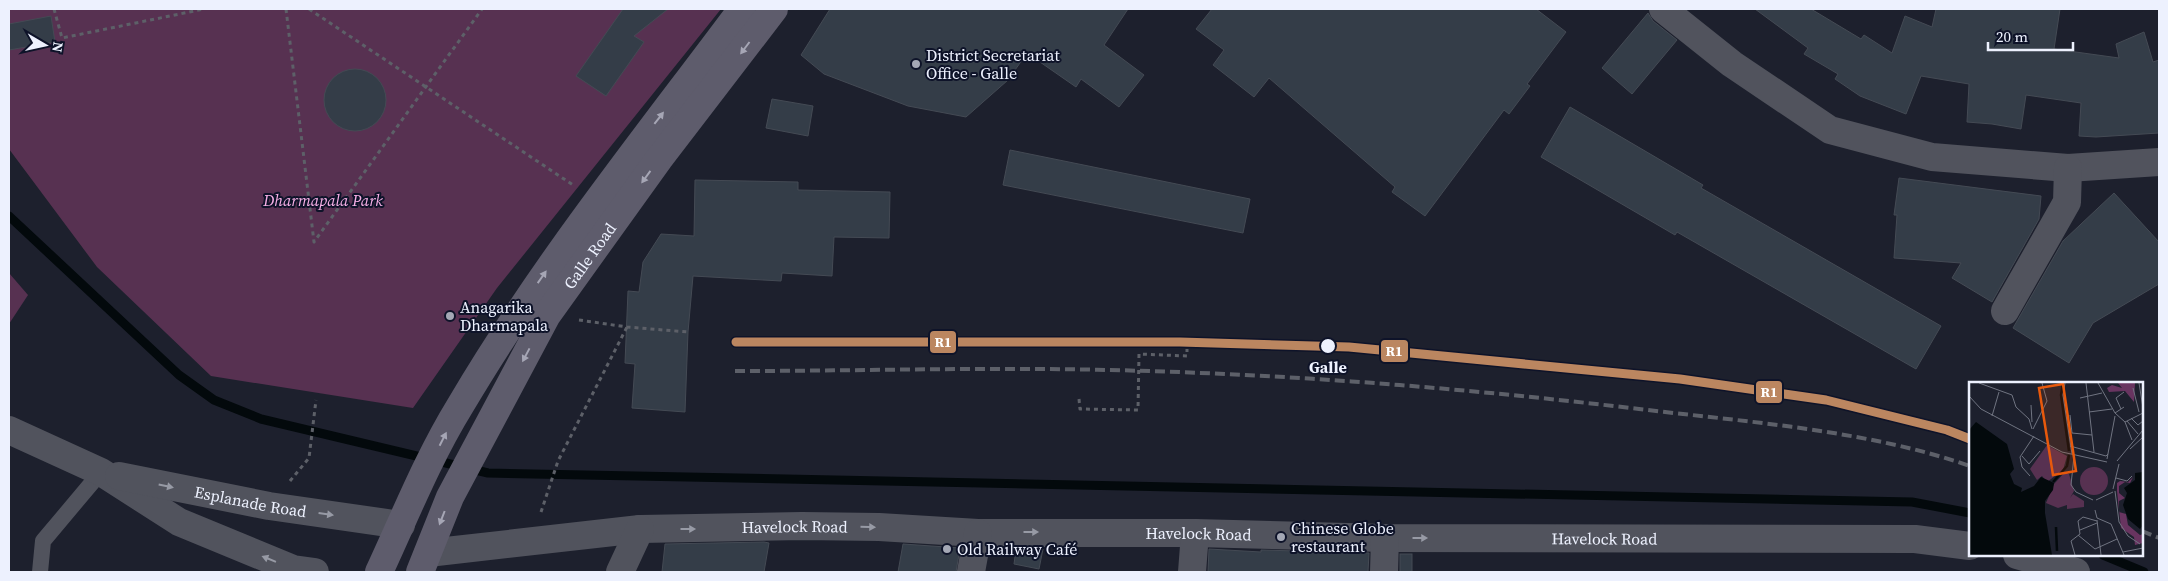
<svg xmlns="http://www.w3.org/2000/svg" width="2168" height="581" font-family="'Source Serif 4',serif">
<rect width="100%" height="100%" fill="#1d202d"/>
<g fill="#573151">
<path d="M9,9h712l-224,279 -84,120 -202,-32 -114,-109 -88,-118z"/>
<path d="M9,273l19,22 -19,29z"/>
</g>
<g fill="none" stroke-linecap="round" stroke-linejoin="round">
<g stroke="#03090c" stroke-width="9">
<path d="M9,216l170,159 35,25 47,19 227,54 1424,29 58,11"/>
<path d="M2103,555l41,17"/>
</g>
</g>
<g fill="#343d48" stroke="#444a54">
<path d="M623,9h45l-34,27 10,6 -38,54 -30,-20z"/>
<path d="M830,9h298l-24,36 40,30 -25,32 -38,-28 -5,8 -49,-34 -19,27 -42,37 -58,-11 -84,-32 -23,-19z"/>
<path d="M1212,9h324l30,23 -39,52 3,2 -21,28 -5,-4 -79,106 -33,-24 3,-5 -126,-109 -15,19 -41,-32 11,-15 -28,-21z"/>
<path d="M1755,9h56l50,30 3,-4 28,18 13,-37 27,11 4,-18h124l-6,40 65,9 -3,-14 28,-12 9,30 6,-2v73l-63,4 -17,-1 2,-33 -55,-8 -5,34 -29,-5 -25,-2 2,-38 -48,-8 -15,38 -46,-18 -25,-17 3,-5 -34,-20 4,-6z"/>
<path d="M1648,13l5,8 24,19 -45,54 -30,-26z"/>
<path d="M51,16l4,26 -46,8v-26z"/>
<circle cx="355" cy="100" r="31"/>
<path d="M772,99l41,7 -5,30 -42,-8z"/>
<path d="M1570,107l133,78 -2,3 240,138 -25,43 -239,-137 -2,3 -134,-78z"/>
<path d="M1010,150l240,49 -7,34 -240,-48z"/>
<path d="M1899,178l142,18 -2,23 -47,83 -40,-24 9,-15 -67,-5 3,-43h-3z"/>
<path d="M695,180l103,2v8l92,2 -1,46 -55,-1 -2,39 -50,-3 -1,8 -88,-5 -5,56 -3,80 -53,-4 3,-44 -10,-1 3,-72 11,1 4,-30 18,-28 33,2z"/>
<path d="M2114,193l45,49v42l-66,39 -24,40 -56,-35 50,-87z"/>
<path d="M764,542l5,1 -5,29h-102l3,-28z"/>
<path d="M903,544l57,4 -4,24h-58z"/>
<path d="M1016,549h27l-4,20 -25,-5z"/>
<path d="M1209,549l52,3v-2l108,3 -1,19h-160z"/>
<rect x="1400" y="554" width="12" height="18"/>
</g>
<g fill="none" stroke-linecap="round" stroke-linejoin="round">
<g stroke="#5d6068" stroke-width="3" stroke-dasharray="4 4" stroke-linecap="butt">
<path d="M54,9l8,29 142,-29"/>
<path d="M286,9l28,233 168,-233"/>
<path d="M309,9l264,176"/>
<path d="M579,320l48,7 61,5"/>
<path d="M1079,399l1,10 58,1 1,-56 48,2v-7"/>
<path d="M290,481l19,-23 7,-58"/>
<path d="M541,512l17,-51 69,-134"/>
</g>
<path stroke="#51535d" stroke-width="16" d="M40,572l3,-31 58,-69"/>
<g stroke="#51535d" stroke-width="28">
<path d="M1663,9l69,55 98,66 102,27 136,11 91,-6"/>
<path d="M2005,311l62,-109 1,-34"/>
<path id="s1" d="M428,553l212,-24 162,-3 77,1 99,6h217l190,5 530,1 55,7"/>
<path d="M2017,555l59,17"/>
<path d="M620,572l20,-43"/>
<path d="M971,572l7,-39"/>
<path d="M1192,572l3,-39"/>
<path d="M1384,572l1,-34"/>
</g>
<g stroke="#51535d" stroke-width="28">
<path d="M9,430l92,42 78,50 114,47 22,3"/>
<path id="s2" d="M119,476l150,30 132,19"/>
</g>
<g stroke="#5e5c6c" stroke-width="28">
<path d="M379,572c26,-56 49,-114 81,-166 83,-141 185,-267 282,-397"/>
<path id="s3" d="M420,572l30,-75 97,-182 112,-156 115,-150"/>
</g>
<g stroke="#5d6069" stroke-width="4" stroke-dasharray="10 5" stroke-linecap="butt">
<path d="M735,371c125,0 250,-4 375,-1 177,4 353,18 529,39 108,13 228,21 331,57"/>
<path d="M2142,531l17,7"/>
</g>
<g stroke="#0e1329" stroke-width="12">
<path id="rail-1" d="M736,342h444l169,5 331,32 146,21 121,30 23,9"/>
</g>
<use href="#rail-1" stroke="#bb8660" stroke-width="9"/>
</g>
<defs><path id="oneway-solid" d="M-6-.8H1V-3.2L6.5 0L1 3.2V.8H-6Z" transform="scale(1.25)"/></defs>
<g fill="#a6a6b5">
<use href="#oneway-solid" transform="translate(745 48) rotate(127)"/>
<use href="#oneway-solid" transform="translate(659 118) rotate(-52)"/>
<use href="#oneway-solid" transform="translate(646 177) rotate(126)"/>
<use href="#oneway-solid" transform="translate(542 277) rotate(-55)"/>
<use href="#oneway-solid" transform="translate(526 355) rotate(118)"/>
<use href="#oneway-solid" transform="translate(443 439) rotate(-63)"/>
<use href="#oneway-solid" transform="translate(442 518) rotate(111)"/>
</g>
<g fill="#979aa5">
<use href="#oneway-solid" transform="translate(166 486) rotate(12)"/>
<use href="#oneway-solid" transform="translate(326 514) rotate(8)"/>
<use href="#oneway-solid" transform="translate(868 527) rotate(1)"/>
<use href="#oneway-solid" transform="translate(688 529)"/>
<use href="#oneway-solid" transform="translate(1031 532)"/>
<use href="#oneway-solid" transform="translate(1420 538)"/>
<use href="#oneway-solid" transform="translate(269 559) rotate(-158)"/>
</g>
<g fill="#a4a8b5" stroke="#0e1329" stroke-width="2">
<circle cx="916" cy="64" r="5"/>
<circle cx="450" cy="316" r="5"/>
<circle cx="1281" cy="537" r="5"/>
<circle cx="947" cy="549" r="5"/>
</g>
<circle fill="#edf1fe" stroke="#0e1329" stroke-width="2" cx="1328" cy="346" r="8"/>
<g text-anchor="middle" stroke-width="4" stroke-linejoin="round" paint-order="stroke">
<g font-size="16" fill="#edf1fe" stroke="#0e1329" text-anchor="start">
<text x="926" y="61">District Secretariat<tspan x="926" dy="18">Office - Galle</tspan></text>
<text x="460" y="313">Anagarika<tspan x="460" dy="18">Dharmapala</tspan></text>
<text x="1291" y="534">Chinese Globe<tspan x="1291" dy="18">restaurant</tspan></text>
<text x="957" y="555">Old Railway Café</text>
</g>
<g font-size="16" font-style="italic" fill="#f8b0e7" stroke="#0e1329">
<text x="323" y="206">Dharmapala Park</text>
</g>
<g font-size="16" fill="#edf1fe" stroke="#0e1329">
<text dy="6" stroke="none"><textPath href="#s3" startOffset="360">Galle Road</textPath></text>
<text dy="6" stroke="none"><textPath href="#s2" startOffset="134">Esplanade Road</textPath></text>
<text dy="6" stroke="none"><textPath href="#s1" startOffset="368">Havelock Road</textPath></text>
<text dy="6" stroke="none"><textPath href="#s1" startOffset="772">Havelock Road</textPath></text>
<text dy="6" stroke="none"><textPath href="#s1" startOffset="1178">Havelock Road</textPath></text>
</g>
<g font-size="16" font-weight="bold" fill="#edf1fe" stroke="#0e1329">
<text x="1328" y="373">Galle</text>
</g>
</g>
<g transform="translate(1969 382)">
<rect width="174" height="174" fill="#1d202d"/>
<path d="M78,63l20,11 -4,14 -16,12 -5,-6 -5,4 -7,-11zM111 99a14 14 0 1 1 28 0a14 14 0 1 1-28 0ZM96,90l4,2 5,17 -4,7 3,-4 11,7v6l-17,2v-4l-9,3 -12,-5 8,-19z" fill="#573151"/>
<path d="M149,1h17l-1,19 -9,-11 -16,1 -2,-4 5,-3 10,3zM164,95l-3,6 -5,-1 -6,4v7l6,5 -6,3v11l7,2 2,11 12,10 3,-1v9l-8,2 -1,-8 -13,-9 -4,-37v-8l3,-2 8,1z" fill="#683460"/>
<path d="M7,40l31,22 7,25 -4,5 4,10 8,4 -1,4 13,-6 7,-9 13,6 -1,7 -8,11v12l7,42h-83v-125zM174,90v53l-3,4 -12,-10 -5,-14 4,-12 -3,-5 11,-8v-7z" fill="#03090c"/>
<path fill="none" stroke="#03090c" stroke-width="2.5" d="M94,1l-2,12 8,56M84,100l14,-16 2,-11M87,145l1,24"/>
<path fill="none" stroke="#707481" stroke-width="1" d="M10,1l33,12 4,12 13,12 3,10M96,1l-2,12 9,59M117,1l8,69M129,1l17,30M170,1l4,25M164,6l6,24M0,14l12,13 81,43 45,10M111,16l22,-5M62,23l1,17M155,25l-9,6 10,9 7,18M152,27l-5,-11 8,-6M120,30l23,-3M101,33l2,18 20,2M23,34l7,-24M162,36l7,7 5,-4M158,39l11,13M156,40l18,-9M64,47l14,-28 -5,-18M101,64l36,10 2,-2M161,67l13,-12M53,74l7,8 11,-13M105,74l-3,29 5,7 17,8M138,77l8,-43M148,79l26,-31M61,94l-8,-9 -2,-10 14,-21M147,96l11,3 5,-5M144,107l6,-25M146,109l4,31 9,14 12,8M127,118l17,-8M126,128l2,8 14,6 13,31M128,138l4,35M111,148l17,-7M109,153l17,14 22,-10M154,170l20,-4M106,173l-4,-14 9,-7 -2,-13 5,-4 14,4"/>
<path fill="#e8590c" fill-opacity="0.15" stroke="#e8590c" stroke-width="2.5" d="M94,2l13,87 -23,4 -14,-87z"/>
<rect width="174" height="174" fill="none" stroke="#edf1fe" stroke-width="2.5"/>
</g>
<g stroke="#0e1329" stroke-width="2">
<rect x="929" y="330" width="28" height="24" rx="5" fill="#bb8660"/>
<rect x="1380" y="339" width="29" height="24" rx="5" fill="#bb8660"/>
<rect x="1755" y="380" width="28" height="24" rx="5" fill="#bb8660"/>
</g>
<g font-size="14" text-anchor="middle" font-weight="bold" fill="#fff">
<text x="943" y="347">R1</text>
<text x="1394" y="356">R1</text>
<text x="1769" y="397">R1</text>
</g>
<rect width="2168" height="581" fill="none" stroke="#edf1fe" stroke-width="20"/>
<g transform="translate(45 45) rotate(99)" stroke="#0e1329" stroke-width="4" paint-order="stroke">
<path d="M0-4L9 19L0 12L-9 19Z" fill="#edf1fe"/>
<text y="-8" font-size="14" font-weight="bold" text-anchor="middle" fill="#edf1fe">N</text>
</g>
<path d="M1988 42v8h85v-8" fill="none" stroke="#edf1fe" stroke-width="2.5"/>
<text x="1996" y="42" font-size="15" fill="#edf1fe" stroke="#0e1329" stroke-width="4" paint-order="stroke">20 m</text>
</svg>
